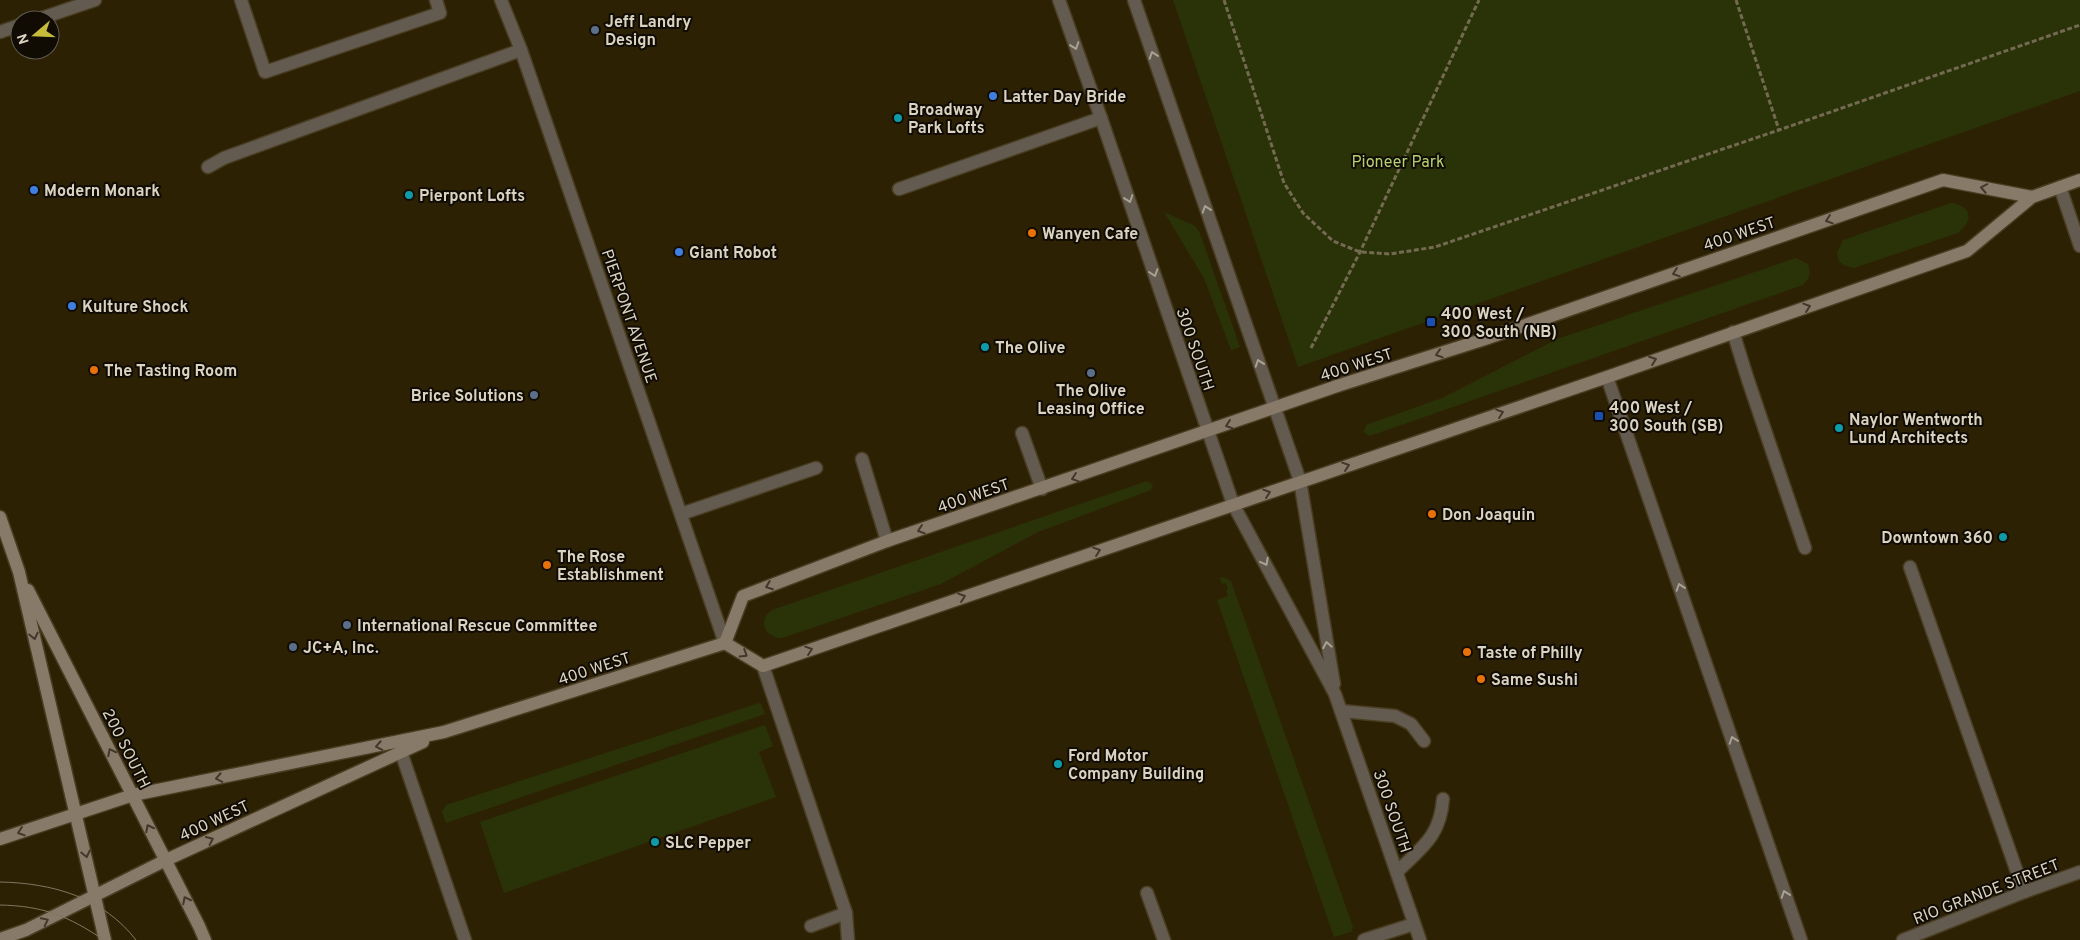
<svg xmlns="http://www.w3.org/2000/svg" width="2080" height="940" font-family="Overpass,sans-serif">
<rect width="100%" height="100%" fill="#2d2104"/>
<g fill="#2a3308">
<path d="M1173,0h907v91l-782,276z"/>
<path d="M1951,203c21,3 23,17 7,30l-104,35 -8,-2 -7,-4 -2,-9 6,-13z"/>
<path d="M1164,212l31,14 4,5 41,116 -9,3 -27,-72z"/>
<path d="M1796,258l12,6c3,10 2,14 -5,21l-433,151 -6,-4 2,-7 76,-27 115,-59z"/>
<path d="M1147,481l6,4 -2,5 -113,42 -97,52 -159,54c-17,0 -25,-18 -10,-28z"/>
<path d="M1223,577l8,4 122,346 -2,5 -17,5 -117,-337 11,-4 -2,-6 2,-1 -2,-6 -4,1 -2,-6z"/>
<path d="M759,703l2,1 4,10 -319,109 -4,-11 4,-7z"/>
<path d="M765,725l8,21 -14,6 17,45 -272,96 -24,-71z"/>
</g>
<g fill="none" stroke-linecap="round" stroke-linejoin="round">
<g stroke="#493d22" stroke-width="15">
<g id="lane">
<path d="M241,0l24,72 175,-59 -4,-13"/>
<path d="M36,20l59,-20"/>
<path d="M0,32l20,-7"/>
<path d="M208,167l16,-9 297,-108"/>
<path d="M2060,187l20,59"/>
<path d="M899,189l202,-71"/>
<path d="M1733,332l15,48 57,168"/>
<path d="M1607,377l194,563"/>
<path d="M1022,433l20,56"/>
<path d="M862,459l25,82"/>
<path d="M681,514l135,-46"/>
<path d="M1910,567l114,325"/>
<path d="M763,666l83,247 2,27"/>
<path d="M1341,711l54,5 16,8 13,17"/>
<path d="M401,752l64,188"/>
<path d="M1397,872c25,-25 43,-35 46,-73"/>
<path d="M1147,893l17,47"/>
<path d="M811,926l35,-13"/>
<path d="M1364,940l50,-16"/>
</g>
</g>
<g stroke="#493d22" stroke-width="15">
<g id="street">
<path d="M501,0l20,50 204,593"/>
<path d="M1059,0l42,118 132,386 102,190 85,246"/>
<path d="M1134,0l166,481 34,203"/>
<path d="M1903,940l121,-48 56,-20"/>
</g>
</g>
<g stroke="#493d22" stroke-width="15">
<g id="secondary">
<path d="M0,517l19,55 86,368"/>
<path d="M28,590l171,336 6,14"/>
<path d="M725,643l18,-47 144,-55 453,-156 145,-46 458,-159 89,17"/>
<path d="M0,839l133,-44 311,-63 281,-89 38,23 844,-289 360,-126 65,-54 48,-17"/>
<path d="M0,939l26,-9 140,-70 257,-118"/>
</g>
</g>
<g stroke="#746a52" stroke-width="3" stroke-dasharray="5 2.5" stroke-linecap="butt">
<path d="M1224,0l60,183 19,30 30,28 27,11 30,2 45,-7 344,-117 301,-105"/>
<path d="M1736,0l43,130"/>
<path d="M1311,348l49,-96 119,-252"/>
</g>
<use href="#lane" stroke="#635b4f" stroke-width="12"/>
<use href="#street" stroke="#635b4f" stroke-width="12"/>
<use href="#secondary" stroke="#887a68" stroke-width="12"/>
<g stroke="#817760" stroke-width="1">
<path d="M0,882c52,1 103,15 136,58"/>
<path d="M0,905c44,1 68,11 104,35"/>
</g>
</g>
<defs><path id="oneway-chevron" d="M-2-3.5L2.5 0L-2 3.5" fill="none" stroke-width="1.6" stroke-linecap="round" stroke-linejoin="round" transform="scale(1.25)"/></defs>
<g stroke="#aaa394">
<use href="#oneway-chevron" transform="translate(1075 46) rotate(71)"/>
<use href="#oneway-chevron" transform="translate(1153 55) rotate(-109)"/>
<use href="#oneway-chevron" transform="translate(1129 199) rotate(71)"/>
<use href="#oneway-chevron" transform="translate(1206 209) rotate(-109)"/>
<use href="#oneway-chevron" transform="translate(1154 273) rotate(72)"/>
<use href="#oneway-chevron" transform="translate(1259 363) rotate(-109)"/>
<use href="#oneway-chevron" transform="translate(1265 562) rotate(62)"/>
<use href="#oneway-chevron" transform="translate(1680 587) rotate(-109)"/>
<use href="#oneway-chevron" transform="translate(1327 645) rotate(-100)"/>
<use href="#oneway-chevron" transform="translate(1733 740) rotate(-109)"/>
<use href="#oneway-chevron" transform="translate(1785 894) rotate(-109)"/>
</g>
<g stroke="#41382b">
<use href="#oneway-chevron" transform="translate(1984 188) rotate(-169)"/>
<use href="#oneway-chevron" transform="translate(1829 220) rotate(161)"/>
<use href="#oneway-chevron" transform="translate(1676 273) rotate(161)"/>
<use href="#oneway-chevron" transform="translate(1807 307) rotate(-19)"/>
<use href="#oneway-chevron" transform="translate(1439 354) rotate(162)"/>
<use href="#oneway-chevron" transform="translate(1653 360) rotate(-20)"/>
<use href="#oneway-chevron" transform="translate(1500 413) rotate(-19)"/>
<use href="#oneway-chevron" transform="translate(1229 425) rotate(161)"/>
<use href="#oneway-chevron" transform="translate(1346 466) rotate(-19)"/>
<use href="#oneway-chevron" transform="translate(1075 478) rotate(161)"/>
<use href="#oneway-chevron" transform="translate(1267 493) rotate(-19)"/>
<use href="#oneway-chevron" transform="translate(921 530) rotate(161)"/>
<use href="#oneway-chevron" transform="translate(1097 551) rotate(-19)"/>
<use href="#oneway-chevron" transform="translate(769 586) rotate(159)"/>
<use href="#oneway-chevron" transform="translate(962 597) rotate(-19)"/>
<use href="#oneway-chevron" transform="translate(34 636) rotate(77)"/>
<use href="#oneway-chevron" transform="translate(809 650) rotate(-19)"/>
<use href="#oneway-chevron" transform="translate(744 654) rotate(32)"/>
<use href="#oneway-chevron" transform="translate(379 746) rotate(169)"/>
<use href="#oneway-chevron" transform="translate(111 752) rotate(-117)"/>
<use href="#oneway-chevron" transform="translate(219 778) rotate(169)"/>
<use href="#oneway-chevron" transform="translate(149 828) rotate(-117)"/>
<use href="#oneway-chevron" transform="translate(21 832) rotate(161)"/>
<use href="#oneway-chevron" transform="translate(210 840) rotate(-25)"/>
<use href="#oneway-chevron" transform="translate(86 854) rotate(77)"/>
<use href="#oneway-chevron" transform="translate(186 900) rotate(-117)"/>
<use href="#oneway-chevron" transform="translate(45 921) rotate(-26)"/>
</g>
<g fill="#5c6f8a" stroke="#110c03" stroke-width="2">
<circle cx="595" cy="30" r="5"/>
<circle cx="1091" cy="373" r="5"/>
<circle cx="534" cy="395" r="5"/>
<circle cx="347" cy="625" r="5"/>
<circle cx="293" cy="647" r="5"/>
</g>
<g fill="#3f7fe0" stroke="#110c03" stroke-width="2">
<circle cx="993" cy="96" r="5"/>
<circle cx="34" cy="190" r="5"/>
<circle cx="679" cy="252" r="5"/>
<circle cx="72" cy="306" r="5"/>
</g>
<g fill="#0f9aa8" stroke="#110c03" stroke-width="2">
<circle cx="898" cy="118" r="5"/>
<circle cx="409" cy="195" r="5"/>
<circle cx="985" cy="347" r="5"/>
<circle cx="1839" cy="428" r="5"/>
<circle cx="2003" cy="537" r="5"/>
<circle cx="1058" cy="764" r="5"/>
<circle cx="655" cy="842" r="5"/>
</g>
<g fill="#e8710a" stroke="#110c03" stroke-width="2">
<circle cx="1032" cy="233" r="5"/>
<circle cx="94" cy="370" r="5"/>
<circle cx="1432" cy="514" r="5"/>
<circle cx="547" cy="565" r="5"/>
<circle cx="1467" cy="652" r="5"/>
<circle cx="1481" cy="679" r="5"/>
</g>
<g fill="#1a4fb4" stroke="#110c03" stroke-width="2">
<rect x="1426" y="317" width="10" height="10" rx="2.5"/>
<rect x="1594" y="411" width="10" height="10" rx="2.5"/>
</g>
<g text-anchor="middle" stroke-width="4" stroke-linejoin="round" paint-order="stroke">
<g font-size="16" font-weight="bold" fill="#dad3c2" stroke="#110c03" text-anchor="start">
<text x="605" y="27">Jeff Landry<tspan x="605" dy="18">Design</tspan></text>
<text x="1003" y="102">Latter Day Bride</text>
<text x="908" y="115">Broadway<tspan x="908" dy="18">Park Lofts</tspan></text>
<text x="44" y="196">Modern Monark</text>
<text x="419" y="201">Pierpont Lofts</text>
<text x="1042" y="239">Wanyen Cafe</text>
<text x="689" y="258">Giant Robot</text>
<text x="82" y="312">Kulture Shock</text>
<text x="1441" y="319">400 West /<tspan x="1441" dy="18">300 South (NB)</tspan></text>
<text x="995" y="353">The Olive</text>
<text x="104" y="376">The Tasting Room</text>
<text x="1091" y="396" text-anchor="middle">The Olive<tspan x="1091" dy="18">Leasing Office</tspan></text>
<text x="524" y="401" text-anchor="end">Brice Solutions</text>
<text x="1609" y="413">400 West /<tspan x="1609" dy="18">300 South (SB)</tspan></text>
<text x="1849" y="425">Naylor Wentworth<tspan x="1849" dy="18">Lund Architects</tspan></text>
<text x="1442" y="520">Don Joaquin</text>
<text x="1993" y="543" text-anchor="end">Downtown 360</text>
<text x="557" y="562">The Rose<tspan x="557" dy="18">Establishment</tspan></text>
<text x="357" y="631">International Rescue Committee</text>
<text x="303" y="653">JC+A, Inc.</text>
<text x="1477" y="658">Taste of Philly</text>
<text x="1491" y="685">Same Sushi</text>
<text x="1068" y="761">Ford Motor<tspan x="1068" dy="18">Company Building</tspan></text>
<text x="665" y="848">SLC Pepper</text>
</g>
<g font-size="16" fill="#b7d170" stroke="#110c03">
<text x="1398" y="167">Pioneer Park</text>
</g>
<g font-size="16" fill="#dad3c2" stroke="#110c03">
<text transform="translate(1739 233) rotate(-19)" y="6">400 WEST</text>
<text transform="translate(630 316) rotate(71)" y="6">PIERPONT AVENUE</text>
<text transform="translate(1196 349) rotate(71)" y="6">300 SOUTH</text>
<text transform="translate(1356 364) rotate(-18)" y="6">400 WEST</text>
<text transform="translate(973 495) rotate(-19)" y="6">400 WEST</text>
<text transform="translate(594 668) rotate(-18)" y="6">400 WEST</text>
<text transform="translate(127 748) rotate(63)" y="6">200 SOUTH</text>
<text transform="translate(1393 811) rotate(71)" y="6">300 SOUTH</text>
<text transform="translate(214 820) rotate(-25)" y="6">400 WEST</text>
<text transform="translate(1986 891) rotate(-21)" y="6">RIO GRANDE STREET</text>
</g>
</g>
<g transform="translate(35 35) rotate(251)"><circle r="24" fill="#110c03" stroke="#615c4f"/>
<path d="M0-4L9 19L0 12L-9 19Z" fill="#c7bb3c"/>
<text y="-8" font-size="14" font-weight="bold" text-anchor="middle" fill="#dad3c2">N</text>
</g>
</svg>
